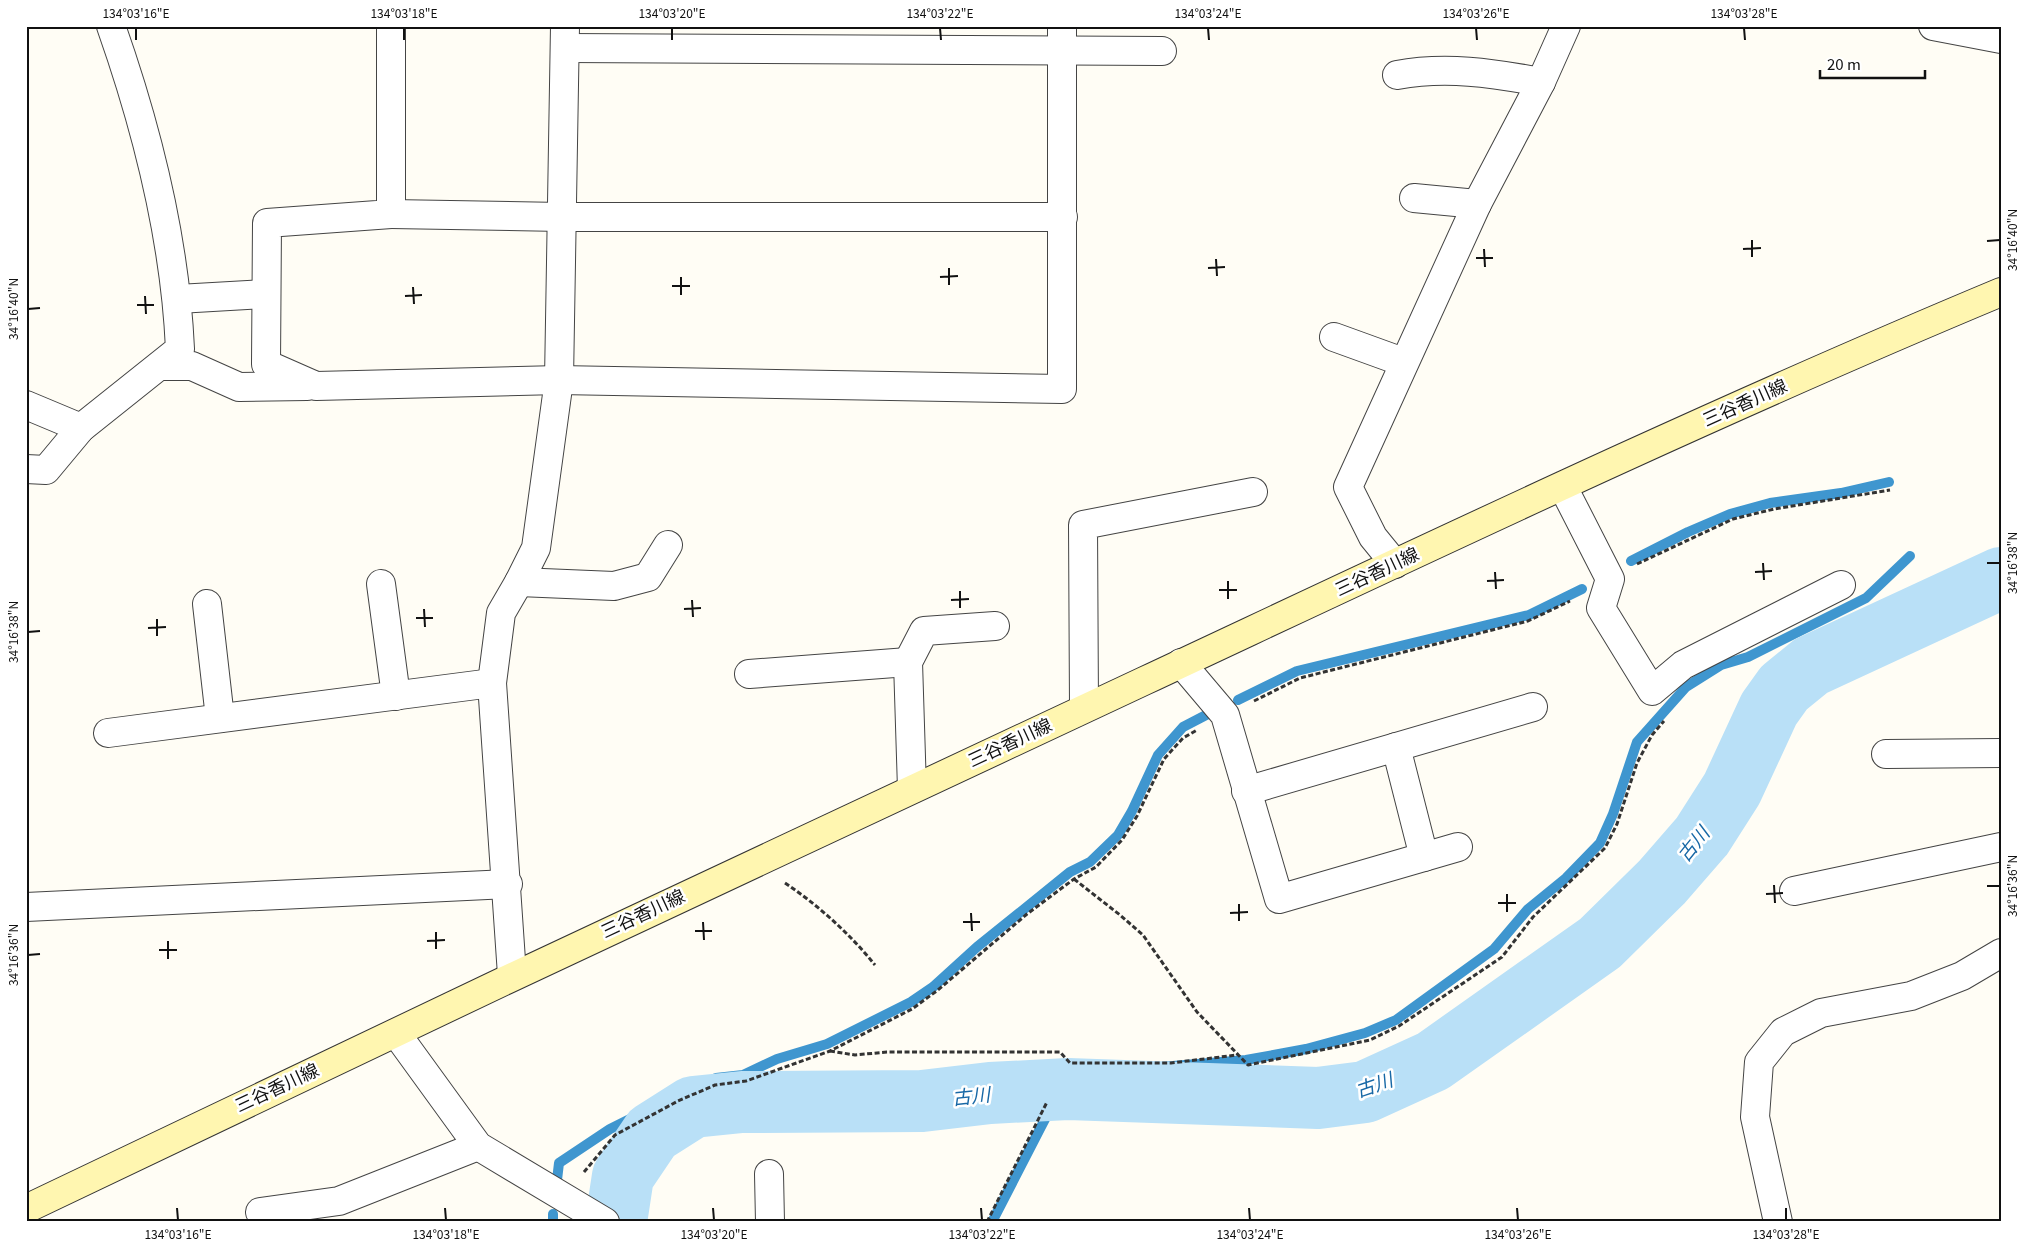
<svg xmlns="http://www.w3.org/2000/svg" width="2027" height="1248" font-family="Georgia,'Noto Sans JP',serif">
<rect width="100%" height="100%" fill="#fffdf5"/>
<g fill="none" stroke-linecap="round" stroke-linejoin="round">
<g stroke="#3f96cf" stroke-width="10">
<path d="M1631,561l57,-29 42,-18 40,-11 71,-10 48,-11"/>
<path d="M1238,700l59,-29 232,-56 53,-26"/>
<path d="M557,1180l2,-17 51,-34 66,-33 40,-18 27,-3 34,-16 50,-15 84,-42 22,-15 44,-40 93,-75 20,-10 28,-27 14,-24 26,-56 25,-28 25,-13"/>
<path d="M553,1214v8"/>
<path d="M992,1222l68,-132 15,-16 171,-14 60,-11 59,-16 31,-13 98,-71 34,-40 38,-31 34,-35 13,-29 24,-72 49,-55 35,-22 27,-8 118,-59 44,-42"/>
</g>
<path stroke="#b9e0f7" stroke-width="62" d="M616,1222l7,-46 29,-43 41,-26 49,-5 180,-1 68,-8 78,-4 250,9 47,-6 68,-31 167,-118 62,-61 40,-46 30,-47 37,-80 15,-21 27,-22 190,-88"/>
<g stroke="#444" stroke-width="30">
<g id="street">
<path d="M391,26v188l-124,9 -1,141 50,22 243,-6 503,9v-363"/>
<path d="M1933,26l68,13"/>
<path d="M565,48l597,3"/>
<path d="M1397,75c49,-9 95,-2 144,7"/>
<path d="M1414,198l63,6"/>
<path d="M391,214l171,3h501"/>
<path d="M178,299l88,-5"/>
<path d="M1334,337l69,25"/>
<path d="M161,366h31l47,21 68,-1"/>
<path d="M26,405l55,23"/>
<path d="M26,469l20,1 35,-42 99,-79c-5,-111 -32,-218 -69,-323"/>
<path d="M1563,487l47,92 -9,29 51,83 31,-26 158,-80"/>
<path d="M1395,564l-22,-27 -25,-50 129,-283 64,-122 25,-56"/>
<path d="M519,582l95,4 34,-9 20,-32"/>
<path d="M381,584l15,112"/>
<path d="M207,604l13,114"/>
<path d="M1181,663l44,52 54,184 179,-52"/>
<path d="M749,674l159,-12"/>
<path d="M1084,708l-1,-183 170,-33"/>
<path d="M108,733l384,-50"/>
<path d="M1396,747l28,110"/>
<path d="M1886,754l115,-1"/>
<path d="M912,789l-4,-127 16,-31 71,-5"/>
<path d="M1246,791l287,-84"/>
<path d="M1794,891l207,-44"/>
<path d="M26,907l482,-23"/>
<path d="M512,975l-20,-292 9,-70 18,-31 17,-34 23,-168 6,-354"/>
<path d="M396,1033l82,113 127,76"/>
<path d="M769,1174l1,48"/>
<path d="M260,1212l79,-11 139,-55"/>
<path d="M1778,1222l-23,-105 4,-55 24,-30 38,-19 90,-17 51,-20 39,-23"/>
</g>
</g>
<g stroke="#333" stroke-width="30">
<path id="secondary" d="M26,1209c371,-179 745,-354 1118,-528 284,-133 567,-268 857,-389"/>
</g>
<g stroke="#333" stroke-width="3" stroke-dasharray="5 2.5" stroke-linecap="butt">
<path d="M1637,564l96,-45 41,-10 116,-19"/>
<path d="M1254,701l46,-23 228,-57 42,-20"/>
<path d="M1074,879l46,36 23,20 54,77 51,53 122,-25 29,-14 103,-69 31,-40 72,-69 12,-24 20,-61 15,-28 12,-14"/>
<path d="M785,883c33,22 65,51 90,82"/>
<path d="M830,1051l25,4 32,-3h173l10,11h101l66,-8"/>
<path d="M584,1172l31,-37 63,-34 37,-16 31,-4 84,-30 82,-42 26,-19 89,-76 47,-35 22,-12 26,-27 15,-24 27,-57 19,-21 14,-8"/>
<path d="M987,1222l60,-120"/>
</g>
<use href="#street" stroke="#fff" stroke-width="28"/>
<use href="#secondary" stroke="#fff6b0" stroke-width="28"/>
</g>
<path fill="none" stroke="#111" stroke-width="2" d="M136,28v12M404,28v12M672,28v12M940,28l1,12M1208,28l1,12M1476,28l1,12M1744,28l1,12M1752,240v17M1987,241l13,-1M1484,249l1,18M1743,249l18,-1M1476,258h17M1216,259l1,17M949,268v17M1208,268l17,-1M681,277v18M940,277l18,-1M672,286h18M413,287l1,17M145,296l1,18M405,296l17,-1M137,305h17M28,309l12,-1M1763,563l1,17M1987,563h13M1495,572l1,17M1755,572l17,-1M1228,581v18M1487,581l17,-1M1219,590h18M960,591v17M692,600l1,17M951,600l18,-1M424,609l1,18M684,609l17,-1M416,618h17M157,619v17M148,628l18,-1M28,632l12,-1M1774,885l1,18M1987,886h13M1507,894v18M1766,894l17,-1M1498,903h18M1239,904v17M971,913l1,18M1230,913l18,-1M703,922l1,18M963,922h17M695,931h17M436,932v17M168,941v18M427,941l18,-1M159,950h18M28,955l12,-1M177,1208l1,12M445,1208l1,12M713,1208l1,12M981,1208l1,12M1249,1208l1,12M1517,1208l1,12M1786,1208v12"/>
<g text-anchor="middle" stroke-width="5" stroke-linejoin="round" paint-order="stroke">
<g font-size="18" fill="#111" stroke="#fff">
<text transform="translate(1745 403) rotate(-24)" y="6">三谷香川線</text>
<text transform="translate(1377 572) rotate(-25)" y="6">三谷香川線</text>
<text transform="translate(1010 743) rotate(-25)" y="6">三谷香川線</text>
<text transform="translate(643 914) rotate(-25)" y="6">三谷香川線</text>
<text transform="translate(277 1088) rotate(-25)" y="6">三谷香川線</text>
</g>
<g font-size="19" font-style="italic" fill="#1768a6" stroke="#fff">
<text transform="translate(1693 844) rotate(-51)" y="7">古川</text>
<text transform="translate(1374 1085) rotate(-19)" y="7">古川</text>
<text transform="translate(971 1096) rotate(-6)" y="7">古川</text>
</g>
</g>
<rect width="2027" height="1248" fill="none" stroke="#ffffff" stroke-width="55"/>
<path d="M1820 70v8h105v-8" fill="none" stroke="#111111" stroke-width="2.5"/>
<text x="1827" y="70" font-size="15" fill="#111111" stroke="#ffffff" stroke-width="4" paint-order="stroke">20 m</text>
<rect x="28" y="28" width="1972" height="1192" fill="none" stroke="#111" stroke-width="2"/>
<g font-size="12" text-anchor="middle" fill="#111">
<text x="136" y="18">134°03'16"E</text>
<text x="404" y="18">134°03'18"E</text>
<text x="672" y="18">134°03'20"E</text>
<text x="940" y="18">134°03'22"E</text>
<text x="1208" y="18">134°03'24"E</text>
<text x="1476" y="18">134°03'26"E</text>
<text x="1744" y="18">134°03'28"E</text>
<text transform="translate(2013 240) rotate(-90)" y="4">34°16'40"N</text>
<text transform="translate(14 309) rotate(-90)" y="4">34°16'40"N</text>
<text transform="translate(2013 563) rotate(-90)" y="4">34°16'38"N</text>
<text transform="translate(14 632) rotate(-90)" y="4">34°16'38"N</text>
<text transform="translate(2013 886) rotate(-90)" y="4">34°16'36"N</text>
<text transform="translate(14 955) rotate(-90)" y="4">34°16'36"N</text>
<text x="178" y="1239">134°03'16"E</text>
<text x="446" y="1239">134°03'18"E</text>
<text x="714" y="1239">134°03'20"E</text>
<text x="982" y="1239">134°03'22"E</text>
<text x="1250" y="1239">134°03'24"E</text>
<text x="1518" y="1239">134°03'26"E</text>
<text x="1786" y="1239">134°03'28"E</text>
</g>
</svg>
